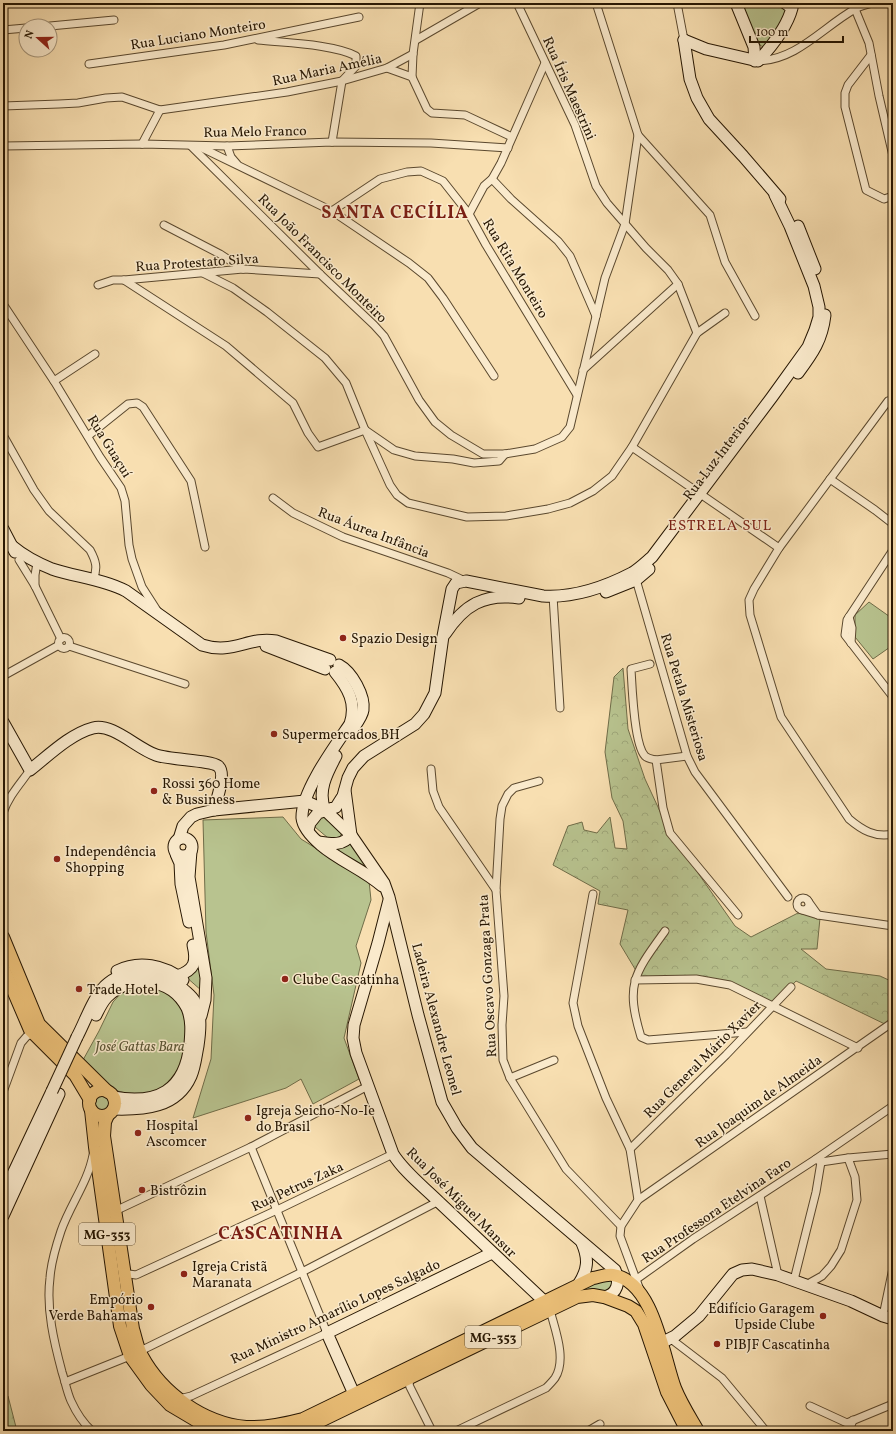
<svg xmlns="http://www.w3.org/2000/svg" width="896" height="1434" font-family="Vollkorn,serif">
<defs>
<pattern id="forest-crowns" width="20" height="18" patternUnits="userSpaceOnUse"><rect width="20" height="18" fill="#b8c38f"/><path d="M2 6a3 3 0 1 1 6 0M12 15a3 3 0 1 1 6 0" fill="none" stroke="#9ea77a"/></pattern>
</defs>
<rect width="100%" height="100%" fill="#f8dfb1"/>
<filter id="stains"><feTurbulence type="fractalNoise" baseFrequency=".005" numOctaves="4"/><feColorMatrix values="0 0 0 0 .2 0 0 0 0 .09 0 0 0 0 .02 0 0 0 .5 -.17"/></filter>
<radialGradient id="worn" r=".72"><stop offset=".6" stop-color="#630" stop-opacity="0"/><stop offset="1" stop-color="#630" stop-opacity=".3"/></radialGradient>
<g fill="#b8c38f" stroke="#6f6c48">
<path d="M743,3h19l25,3 -7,20 -15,20 -2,1 -3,-2c-6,-10 -19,-31 -17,-42z"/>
<path d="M869,602l24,17v26l-20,14 -18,-22v-22z"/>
<path d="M321,816l4,1 17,16 -3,5h-11l-13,-11 -1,-2z"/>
<path d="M283,817l18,22 68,42 2,19 -15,46 5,17 -17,75 15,41 -46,25 -12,-25 -15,9 -93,30 18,-59 3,-64 -8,-63 -3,-112z"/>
<path d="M350,840l24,34 -40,-25z"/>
<path d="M197,960l7,17 -2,14 -17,-15z"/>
<path d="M144,985l23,7 13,13 6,17v23l-6,22 -16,20 -17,7h-18l-11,-3 -10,-6 -25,-25 16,-29 14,-29 9,-10z"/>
<circle cx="102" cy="1102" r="9"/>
<path d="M614,1278l-4,13 -49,9 39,-20z"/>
</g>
<g fill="url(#forest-crowns)" stroke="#6f6c48">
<path d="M623,668l5,61 17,50 25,54 65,93 16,11 47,-24 22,5 -3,31h-16l25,20 54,7 13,6v46l-97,-47 -24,26 -22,-13 -54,-15h-55l-21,-35 8,-34 -30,-6 2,-13 -47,-26 15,-39 14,-4 2,8 13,3 13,-16 5,31 12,1 -4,-28 -11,-23 -7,-46 9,-75z"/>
<path d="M3,1396h5l9,35h-14z"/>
</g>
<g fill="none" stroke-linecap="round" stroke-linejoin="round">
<g stroke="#5a482e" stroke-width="9">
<g id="street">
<path d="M517,3l58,122 21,61 11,17 39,45 22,22 10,14 19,49"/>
<path d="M596,3l42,132 72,80 15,47 30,54"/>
<path d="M677,3l7,37"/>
<path d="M855,9l14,34 10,53 14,60"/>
<path d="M50,26l64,-6"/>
<path d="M3,30l23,-2"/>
<path d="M258,40c27,3 75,4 98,16v10l-14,15 -10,61"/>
<path d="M416,40l64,-37"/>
<path d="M871,55l-23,30 -3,8v14l21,83 18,9 9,-3"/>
<path d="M758,61c39,-1 65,-34 97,-52 5,-3 11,-4 17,-6"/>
<path d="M89,64l135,-19 135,-28"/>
<path d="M387,68l25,9 15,32 5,4 33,2 47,22"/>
<path d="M412,77l1,-23 7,-51"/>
<path d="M3,106l56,-2 19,-1 28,-5 16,-1 38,13 127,-18 55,-11 45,-13 26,-14"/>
<path d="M142,144l18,-34"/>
<path d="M3,146l139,-2 85,2 105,-4 99,1 77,5"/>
<path d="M191,146l129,128 54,51 10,11 35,64 16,22 16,13 32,19h22l30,-5 27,-12 8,-10 35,-149 20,-54 13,-89"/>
<path d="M227,146l4,11 6,7"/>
<path d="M200,147l132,64 77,52 19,15 15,20 51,78"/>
<path d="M492,179l19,20 47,42 12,15 26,60"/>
<path d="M332,211l48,-32 27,-7 14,-1 22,10 26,33 17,31 91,150"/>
<path d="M469,214l15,-28 8,-7 9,-16 44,-100"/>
<path d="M164,225l56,29 23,15"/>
<path d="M203,273l30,15 34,24 58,46 21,25 19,47 25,55 7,10 11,8 59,14 39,-1 42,-7 22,-6 23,-12 19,-15 20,-29 65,-114 28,-20"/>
<path d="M124,280l102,66 67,57 15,30 10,14 47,-17"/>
<path d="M98,285l15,-5h11l119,-11 77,5"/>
<path d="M3,304l51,77 46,76 21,31 4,13 4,44 3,14 10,28 16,25"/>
<path d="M583,370l95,-86"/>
<path d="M54,381l41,-27"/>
<path d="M888,401l-109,147 -25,41 -5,11 1,15 31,102 68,102c13,11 26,19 44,15"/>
<path d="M365,430l29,20 21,6 38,3 21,4 25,-2 6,-7"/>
<path d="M3,435l31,55 15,21 41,39c6,11 8,18 3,30"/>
<path d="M88,436l40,-32 9,-1 6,4 48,74 14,66"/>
<path d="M632,447l147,101"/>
<path d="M830,479l45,31 18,14"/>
<path d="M273,498l20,15 50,24 105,36 17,8"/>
<path d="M893,550l-46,70 -2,15 48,62"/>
<path d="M19,560l16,26 26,53"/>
<path d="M635,576l52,180 8,16 93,125"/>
<path d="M35,586v-11l2,-12"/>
<path d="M553,596l7,112"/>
<path d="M849,617l3,11 -1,15"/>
<circle cx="64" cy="643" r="5.5"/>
<path d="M69,646l116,38"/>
<path d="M650,664l-19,5c1,16 3,76 14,87 3,3 7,3 11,4"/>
<path d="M3,676l56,-31"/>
<path d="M687,756l-31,4 7,48 7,25 68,82"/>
<path d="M431,769l2,22 6,16 57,83"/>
<path d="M539,781l-25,7 -6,6 -6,12 -2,13 -4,71 8,106 -2,29 1,35 7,18 56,91 55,57"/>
<path d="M3,813c5,-16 17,-29 27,-43"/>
<path d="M593,894l-20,109 5,23 28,72 24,51 8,51 -17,26 -1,10 20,54"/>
<circle cx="803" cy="904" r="6"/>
<path d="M802,910l16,5 -10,-14"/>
<path d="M818,915l75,11"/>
<path d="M665,931c-31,43 -40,53 -24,106l7,3 99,-8"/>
<path d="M635,980l61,-1 34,6 128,63"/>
<path d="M510,1078l44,-18"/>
<path d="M3,1092l18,-49 6,-7 7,-2"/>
<path d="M630,1149l96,-94 65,-68"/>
<path d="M816,1159l77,-53"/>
<path d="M760,1196l18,79"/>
<path d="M638,1200l255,-178"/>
<path d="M115,1211l136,-64 117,-61"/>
<path d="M125,1271l4,3 7,1 141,-65 116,-56"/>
<path d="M794,1280l22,-88 5,-30"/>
<path d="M634,1281l59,-42 123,-80 5,3 27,-4 45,-4"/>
<path d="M806,1285l16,-9 9,-10 10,-16 16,-50 -2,-23 -7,-19"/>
<path d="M883,1316l10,-48"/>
<path d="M671,1339l51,39 44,53"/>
<path d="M411,1377l-2,7 1,3 22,44"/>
<path d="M65,1382l65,-26 172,-84 137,-71"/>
<path d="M179,1399l12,-3 136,-63 -76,-186"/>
<path d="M810,1406l37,17 46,-19"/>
<path d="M92,1431c-9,-8 -16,-19 -21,-30 -4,-9 -6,-20 -9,-29 -8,-30 -16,-63 -12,-94 1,-16 6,-32 11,-47 9,-26 27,-49 32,-76"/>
<path d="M456,1431l90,-43c3,-3 6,-6 9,-10 12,-19 0,-48 -5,-68"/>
<path d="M588,1431l12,-7"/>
<path d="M849,1431l4,-11"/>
</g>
</g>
<g stroke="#261602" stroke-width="13">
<g id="secondary">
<path d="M736,3l18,44 1,14"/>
<path d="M684,40l6,39 7,19 12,21 34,37 37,43"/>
<path d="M684,40l22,9 52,12c14,-15 29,-34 34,-53l-7,-5"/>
<path d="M798,226l17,43"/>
<path d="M798,373c15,-20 24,-33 27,-58"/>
<path d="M3,529l12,23"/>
<path d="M12,546c12,10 25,17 40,23 24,8 51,10 74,22l76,54c31,10 47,-9 74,-4l54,19"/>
<path d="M606,592l30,-12 13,-11"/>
<path d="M445,634c19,-29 39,-41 74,-36"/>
<path d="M266,646l59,23"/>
<path d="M339,665c13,7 26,31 24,45 -1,7 -7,14 -11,20"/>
<path d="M335,672c13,16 22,31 15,52 -15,22 -49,68 -48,94 1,10 12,21 19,27 19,16 43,25 61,41"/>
<path d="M3,722l27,48c18,-14 40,-36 63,-42 20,-5 43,20 63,27 14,5 54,5 62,11 9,7 -2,35 -4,44"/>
<path d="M345,790l6,45"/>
<path d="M325,810c-8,-19 2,-37 11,-54"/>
<path d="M308,830l2,-7 8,-10 18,-6 7,-11 5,-18 5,-10 11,-12 51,-32 9,-10 11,-21 8,-57 9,-47 4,-6 10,-2 77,15c31,2 62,-9 89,-23 7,-4 14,-11 20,-16l120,-160 36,-50 7,-17 4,-13v-10l-5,-21 -24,-60 -15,-31"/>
<circle cx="183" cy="847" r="9"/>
<path d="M179,839l4,-13 8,-9 6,-3 17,-4 91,-9 20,9 26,25 33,48 5,14 29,118 24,87 15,26 15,20 143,122c5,12 3,24 -11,27"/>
<path d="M319,842c13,2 24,4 32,-7"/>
<path d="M191,851l-2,26 17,101 -1,22 -4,16"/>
<path d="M176,854l4,9 1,21 8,38"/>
<path d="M389,900l-11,43 -24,82 -1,13 3,15 37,101c12,19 31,33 47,49 35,33 70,66 105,99"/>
<path d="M117,971c22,-11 47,-6 66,9"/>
<path d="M177,976c18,-6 20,-14 16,-31"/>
<path d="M96,1015c3,-6 6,-13 11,-18 23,-23 64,-20 80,11 5,12 4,24 3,36 -5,47 -33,61 -77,53"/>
<path d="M77,1037c8,-15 16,-39 28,-51 22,-21 56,-15 78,3 4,4 9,7 12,13 7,13 5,30 3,44 -2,10 -3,21 -7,30 -14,32 -47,34 -78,33"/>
<path d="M3,1195l49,-104"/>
<path d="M3,1216l56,-122"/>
<path d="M578,1285c10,-15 11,-26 4,-42"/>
<path d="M661,1343l14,-7 24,-20 34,-42 9,-4 10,-1 26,6 73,26 32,15 10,3"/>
<path d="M361,1399l-7,-5 -27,-61 165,-80"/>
</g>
</g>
<g stroke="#261602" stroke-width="14">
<g id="primary">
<path d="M3,937l36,87 69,68"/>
<path d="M3,967l27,63 45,45 15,25"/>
<circle cx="102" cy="1103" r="13"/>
<path d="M91,1110l4,37 25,179 10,30 21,29 19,20 27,16 25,10"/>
<path d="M108,1115l-3,7 -1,14 29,193c3,9 4,18 9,27 20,37 61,67 104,71 20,1 38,-3 57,-8l290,-141c6,-1 13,-4 20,-3 41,6 50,81 62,113 6,15 15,29 23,43"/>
<path d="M296,1431l12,-4 269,-130 16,-2 11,2 24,9 8,5 8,13 23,68 20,39"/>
</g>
</g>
<use href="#street" stroke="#faeacc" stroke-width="7"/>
<use href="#secondary" stroke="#faeacc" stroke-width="11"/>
<use href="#primary" stroke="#ecc078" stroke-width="12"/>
<g stroke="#261602" stroke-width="13" stroke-linecap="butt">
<path id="secondary-bridge" d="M52,1091l25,-54"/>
</g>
<use href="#secondary-bridge" stroke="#faeacc" stroke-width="11"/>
</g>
<g fill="#8f2418" stroke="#faeacc" stroke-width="1.5">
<circle cx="343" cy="638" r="4"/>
<circle cx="274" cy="734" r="4"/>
<circle cx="154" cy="791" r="4"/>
<circle cx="57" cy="859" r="4"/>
<circle cx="285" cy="979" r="4"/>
<circle cx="79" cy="989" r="4"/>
<circle cx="248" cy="1118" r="4"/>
<circle cx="138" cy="1133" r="4"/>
<circle cx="142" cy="1190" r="4"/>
<circle cx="184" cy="1274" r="4"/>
<circle cx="151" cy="1307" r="4"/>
<circle cx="823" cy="1316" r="4"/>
<circle cx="717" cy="1344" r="4"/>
</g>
<g text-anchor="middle" stroke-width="3" stroke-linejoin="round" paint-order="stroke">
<g fill="#faeacc" stroke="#66563f" stroke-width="1">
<rect x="79" y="1223" width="56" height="22" rx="3"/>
<rect x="465" y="1326" width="56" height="22" rx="3"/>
</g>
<g font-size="13" font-weight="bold" fill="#261602">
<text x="107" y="1239">MG-353</text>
<text x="493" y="1342">MG-353</text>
</g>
<g font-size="14" fill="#261602" stroke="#faeacc">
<text transform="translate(198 34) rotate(-9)" y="5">Rua Luciano Monteiro</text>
<text transform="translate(327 69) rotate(-12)" y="5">Rua Maria Amélia</text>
<text transform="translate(570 88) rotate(66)" y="5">Rua Íris Maestrini</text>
<text transform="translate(255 131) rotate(-1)" y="5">Rua Melo Franco</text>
<text transform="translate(323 258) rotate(45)" y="5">Rua João Francisco Monteiro</text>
<text transform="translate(197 262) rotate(-4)" y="5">Rua Protestato Silva</text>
<text transform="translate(516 268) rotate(59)" y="5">Rua Rita Monteiro</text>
<text transform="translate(110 446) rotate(58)" y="5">Rua Guaçuí</text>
<text transform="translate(716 458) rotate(-53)" y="5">Rua Luz Interior</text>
<text transform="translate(374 532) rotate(21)" y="5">Rua Áurea Infância</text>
<text transform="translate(685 697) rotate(73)" y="5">Rua Petala Misteriosa</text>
<text transform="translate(487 976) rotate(-93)" y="5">Rua Oscavo Gonzaga Prata</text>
<text transform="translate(437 1019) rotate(75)" y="5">Ladeira Alexandre Leonel</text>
<text transform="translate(702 1059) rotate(-45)" y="5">Rua General Mário Xavier</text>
<text transform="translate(758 1101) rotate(-35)" y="5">Rua Joaquim de Almeida</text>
<text transform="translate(297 1186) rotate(-25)" y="5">Rua Petrus Zaka</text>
<text transform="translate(462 1202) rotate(45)" y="5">Rua José Miguel Mansur</text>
<text transform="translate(716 1210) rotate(-34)" y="5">Rua Professora Etelvina Faro</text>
<text transform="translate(335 1311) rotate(-25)" y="5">Rua Ministro Amarílio Lopes Salgado</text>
</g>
<g font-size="14" fill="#261602" stroke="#faeacc" text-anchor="start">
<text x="351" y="643">Spazio Design</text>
<text x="282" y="739">Supermercados BH</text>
<text x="162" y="788">Rossi 360 Home<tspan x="162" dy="16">&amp; Bussiness</tspan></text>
<text x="65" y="856">Independência<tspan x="65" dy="16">Shopping</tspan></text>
<text x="293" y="984">Clube Cascatinha</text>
<text x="87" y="994">Trade Hotel</text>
<text x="256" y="1115">Igreja Seicho-No-Ie<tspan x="256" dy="16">do Brasil</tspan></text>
<text x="146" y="1130">Hospital<tspan x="146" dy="16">Ascomcer</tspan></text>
<text x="150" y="1195">Bistrôzin</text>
<text x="192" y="1271">Igreja Cristã<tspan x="192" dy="16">Maranata</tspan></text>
<text x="143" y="1304" text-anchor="end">Empório<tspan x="143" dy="16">Verde Bahamas</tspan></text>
<text x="815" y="1313" text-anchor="end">Edifício Garagem<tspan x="815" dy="16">Upside Clube</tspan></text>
<text x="725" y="1349">PIBJF Cascatinha</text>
</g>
<g font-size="14" font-style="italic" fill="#595333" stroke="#faeacc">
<text x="140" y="1051">José Gattas Bara</text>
</g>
<g font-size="15" letter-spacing="1" fill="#7a1f14" stroke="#faeacc">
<text x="720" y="530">ESTRELA SUL</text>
</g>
<g font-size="18" font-weight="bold" letter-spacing="1" fill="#7a1f14" stroke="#faeacc">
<text x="395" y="218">SANTA CECÍLIA</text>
<text x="281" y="1239">CASCATINHA</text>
</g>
</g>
<rect width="896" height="1434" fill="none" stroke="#f8dfb1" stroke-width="16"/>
<rect x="4" y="4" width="888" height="1426" fill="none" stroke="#261602" stroke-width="2"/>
<rect x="8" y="8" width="880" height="1418" fill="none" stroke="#261602"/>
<g transform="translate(38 38) rotate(291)"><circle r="19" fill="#faeacc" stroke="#a5957b"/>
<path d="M0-3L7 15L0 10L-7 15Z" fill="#8f2418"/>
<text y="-6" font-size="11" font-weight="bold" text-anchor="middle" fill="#261602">N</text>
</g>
<path d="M750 36v6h93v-6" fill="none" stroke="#261602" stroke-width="2"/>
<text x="756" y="36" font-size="12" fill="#261602" stroke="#faeacc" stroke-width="3" paint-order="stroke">100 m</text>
<rect width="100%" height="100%" filter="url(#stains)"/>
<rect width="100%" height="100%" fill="url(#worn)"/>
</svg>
